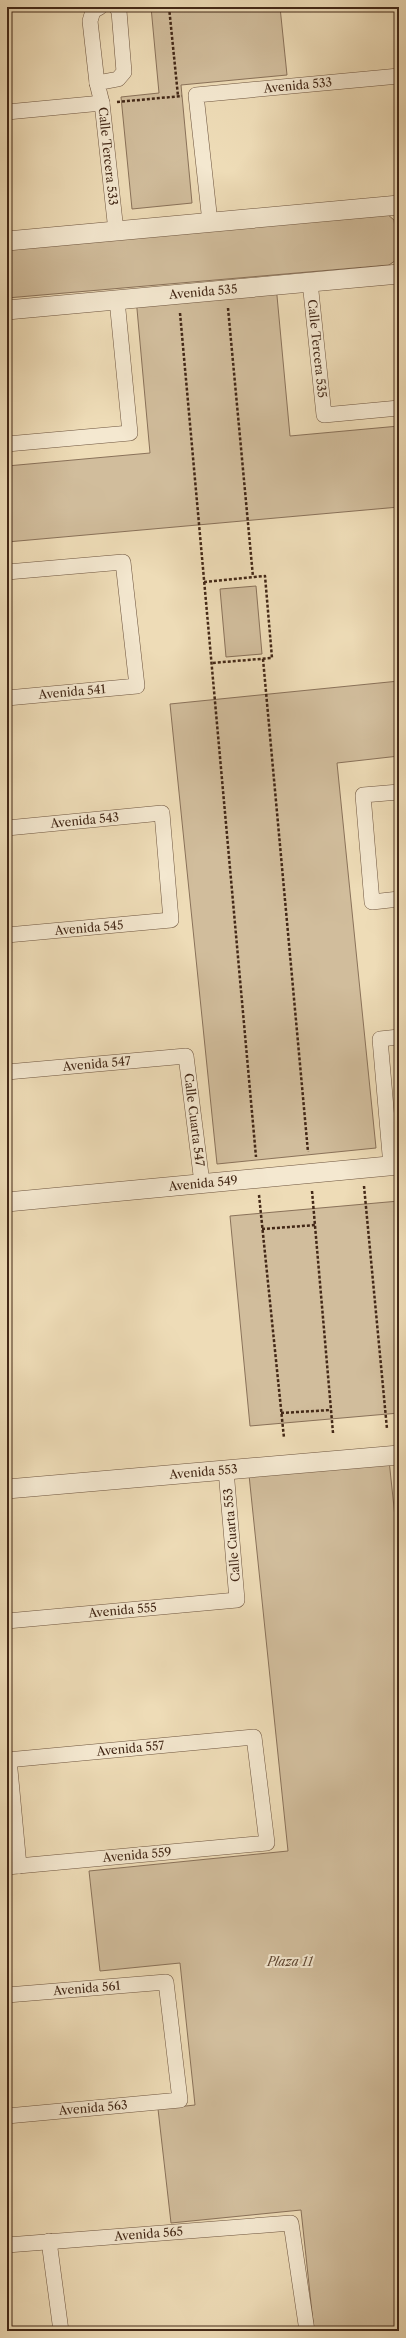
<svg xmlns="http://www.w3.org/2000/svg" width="406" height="2338" font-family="'Libre Caslon Text',serif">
<rect width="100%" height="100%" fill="#eedcb7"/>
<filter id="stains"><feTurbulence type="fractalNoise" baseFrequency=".005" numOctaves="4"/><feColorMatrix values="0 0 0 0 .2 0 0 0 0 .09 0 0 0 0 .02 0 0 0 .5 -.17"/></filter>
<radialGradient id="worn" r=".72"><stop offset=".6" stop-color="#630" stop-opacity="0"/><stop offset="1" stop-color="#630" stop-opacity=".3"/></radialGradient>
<g fill="#d1bd9c" stroke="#8a725a">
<path d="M151,7h129l7,68 -106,10 11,118 -60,6 -11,-112 38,-4z"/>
<path d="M387,214l7,6 5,38 -10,7 -382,33v-53z"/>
<path d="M276,285l14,151 109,-10v81l-392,35v-76l143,-13 -14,-155z"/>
<path d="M256,586l6,68 -36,3 -6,-68z"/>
<path d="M399,681v75l-62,7 39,385 -159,16 -47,-460z"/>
<path d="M399,1201v212l-149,13 -20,-210z"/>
<path d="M389,1460l10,95v776h-85l-13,-121 -130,13 -13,-114 37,-4 -15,-142 -80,8 -11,-100 199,-20 -39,-376z"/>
</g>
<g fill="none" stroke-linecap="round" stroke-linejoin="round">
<g stroke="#6e553f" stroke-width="16">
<g id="minor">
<path id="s1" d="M116,7l3,4 5,61 -6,7 -21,4 5,20 14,128"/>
<path d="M97,83l-7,-62 3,-10 7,-4"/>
<path d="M7,112l95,-9"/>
<path id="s2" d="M210,222l-14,-127 203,-19"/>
<path id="s3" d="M310,282l14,133 75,-7"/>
<path d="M7,444l123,-11 -13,-133"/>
<path d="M7,572l116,-10 14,124 -130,12"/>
<path d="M399,792l-36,3 9,107 27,-3"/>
<path id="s4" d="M7,828l155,-15 9,107 -164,15"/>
<path id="s5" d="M7,1072l179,-16 16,127"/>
<path d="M391,1166l-11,-127 19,-2"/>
<path id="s6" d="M7,1621l230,-21 -11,-130"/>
<path d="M9,1759l10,107"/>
<path id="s7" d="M7,1760l247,-23 13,106 -260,24"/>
<path id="s8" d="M7,1995l159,-13 14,118 -173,16"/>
<path d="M49,2241l12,90"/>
<path id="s9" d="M7,2245l284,-22 16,108"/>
</g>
</g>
<g stroke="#6e553f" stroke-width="20">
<g id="tertiary">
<path d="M7,241l392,-36"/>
<path id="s10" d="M7,310l392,-36"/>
<path id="s11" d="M7,1202l392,-37"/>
<path id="s12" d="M7,1489l392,-34"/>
</g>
</g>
<g stroke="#432817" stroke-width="2.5" stroke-dasharray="3 2" stroke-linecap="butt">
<path d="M169,7l9,89"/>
<path d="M117,102l65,-6"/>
<path d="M228,308l25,269"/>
<path d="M180,313l76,844"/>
<path d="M204,582l61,-6 7,82 -60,5"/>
<path d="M263,659l45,493"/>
<path d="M364,1186l23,243"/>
<path d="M312,1191l21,242"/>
<path d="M259,1195l25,243"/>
<path d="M262,1229l54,-4"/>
<path d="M281,1413l50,-3"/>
<path d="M398,2331l-2,-18h3"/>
</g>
<use href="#minor" stroke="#f4e8d0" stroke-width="15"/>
<use href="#tertiary" stroke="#f4e8d0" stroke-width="19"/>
</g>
<g text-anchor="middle" stroke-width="4" stroke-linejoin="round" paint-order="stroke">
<g font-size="12" fill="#432817" stroke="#f4e8d0">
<text dy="4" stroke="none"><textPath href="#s2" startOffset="230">Avenida 533</textPath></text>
<text dy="4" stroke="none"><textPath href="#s1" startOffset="171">Calle Tercera 533</textPath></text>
<text dy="4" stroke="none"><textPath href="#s10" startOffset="197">Avenida 535</textPath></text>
<text dy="4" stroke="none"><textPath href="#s3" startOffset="67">Calle Tercera 535</textPath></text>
<text transform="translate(72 692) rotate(-5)" y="4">Avenida 541</text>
<text dy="4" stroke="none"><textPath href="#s4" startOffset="78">Avenida 543</textPath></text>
<text transform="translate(89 928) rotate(-5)" y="4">Avenida 545</text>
<text dy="4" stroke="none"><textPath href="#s5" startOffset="90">Avenida 547</textPath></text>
<text dy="4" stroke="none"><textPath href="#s5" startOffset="244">Calle Cuarta 547</textPath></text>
<text dy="4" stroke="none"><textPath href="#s11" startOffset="197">Avenida 549</textPath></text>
<text dy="4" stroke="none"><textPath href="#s12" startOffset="197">Avenida 553</textPath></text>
<text transform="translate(232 1535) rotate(-95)" y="4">Calle Cuarta 553</text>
<text dy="4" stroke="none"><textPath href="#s6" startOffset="116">Avenida 555</textPath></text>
<text dy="4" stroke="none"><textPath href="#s7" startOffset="124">Avenida 557</textPath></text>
<text transform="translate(137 1855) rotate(-5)" y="4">Avenida 559</text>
<text dy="4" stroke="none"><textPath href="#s8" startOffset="80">Avenida 561</textPath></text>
<text transform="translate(93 2108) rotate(-5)" y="4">Avenida 563</text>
<text dy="4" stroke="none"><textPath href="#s9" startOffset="142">Avenida 565</textPath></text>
</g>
<g font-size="12" font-style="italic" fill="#5f4632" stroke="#f4e8d0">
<text x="290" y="1966">Plaza 11</text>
</g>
</g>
<rect width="406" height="2338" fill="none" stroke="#eedcb7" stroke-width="24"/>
<rect x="8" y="8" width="390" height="2322" fill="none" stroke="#432817" stroke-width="2"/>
<rect x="12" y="12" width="382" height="2314" fill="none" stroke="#432817"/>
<rect width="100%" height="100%" filter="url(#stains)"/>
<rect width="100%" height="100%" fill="url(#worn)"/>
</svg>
